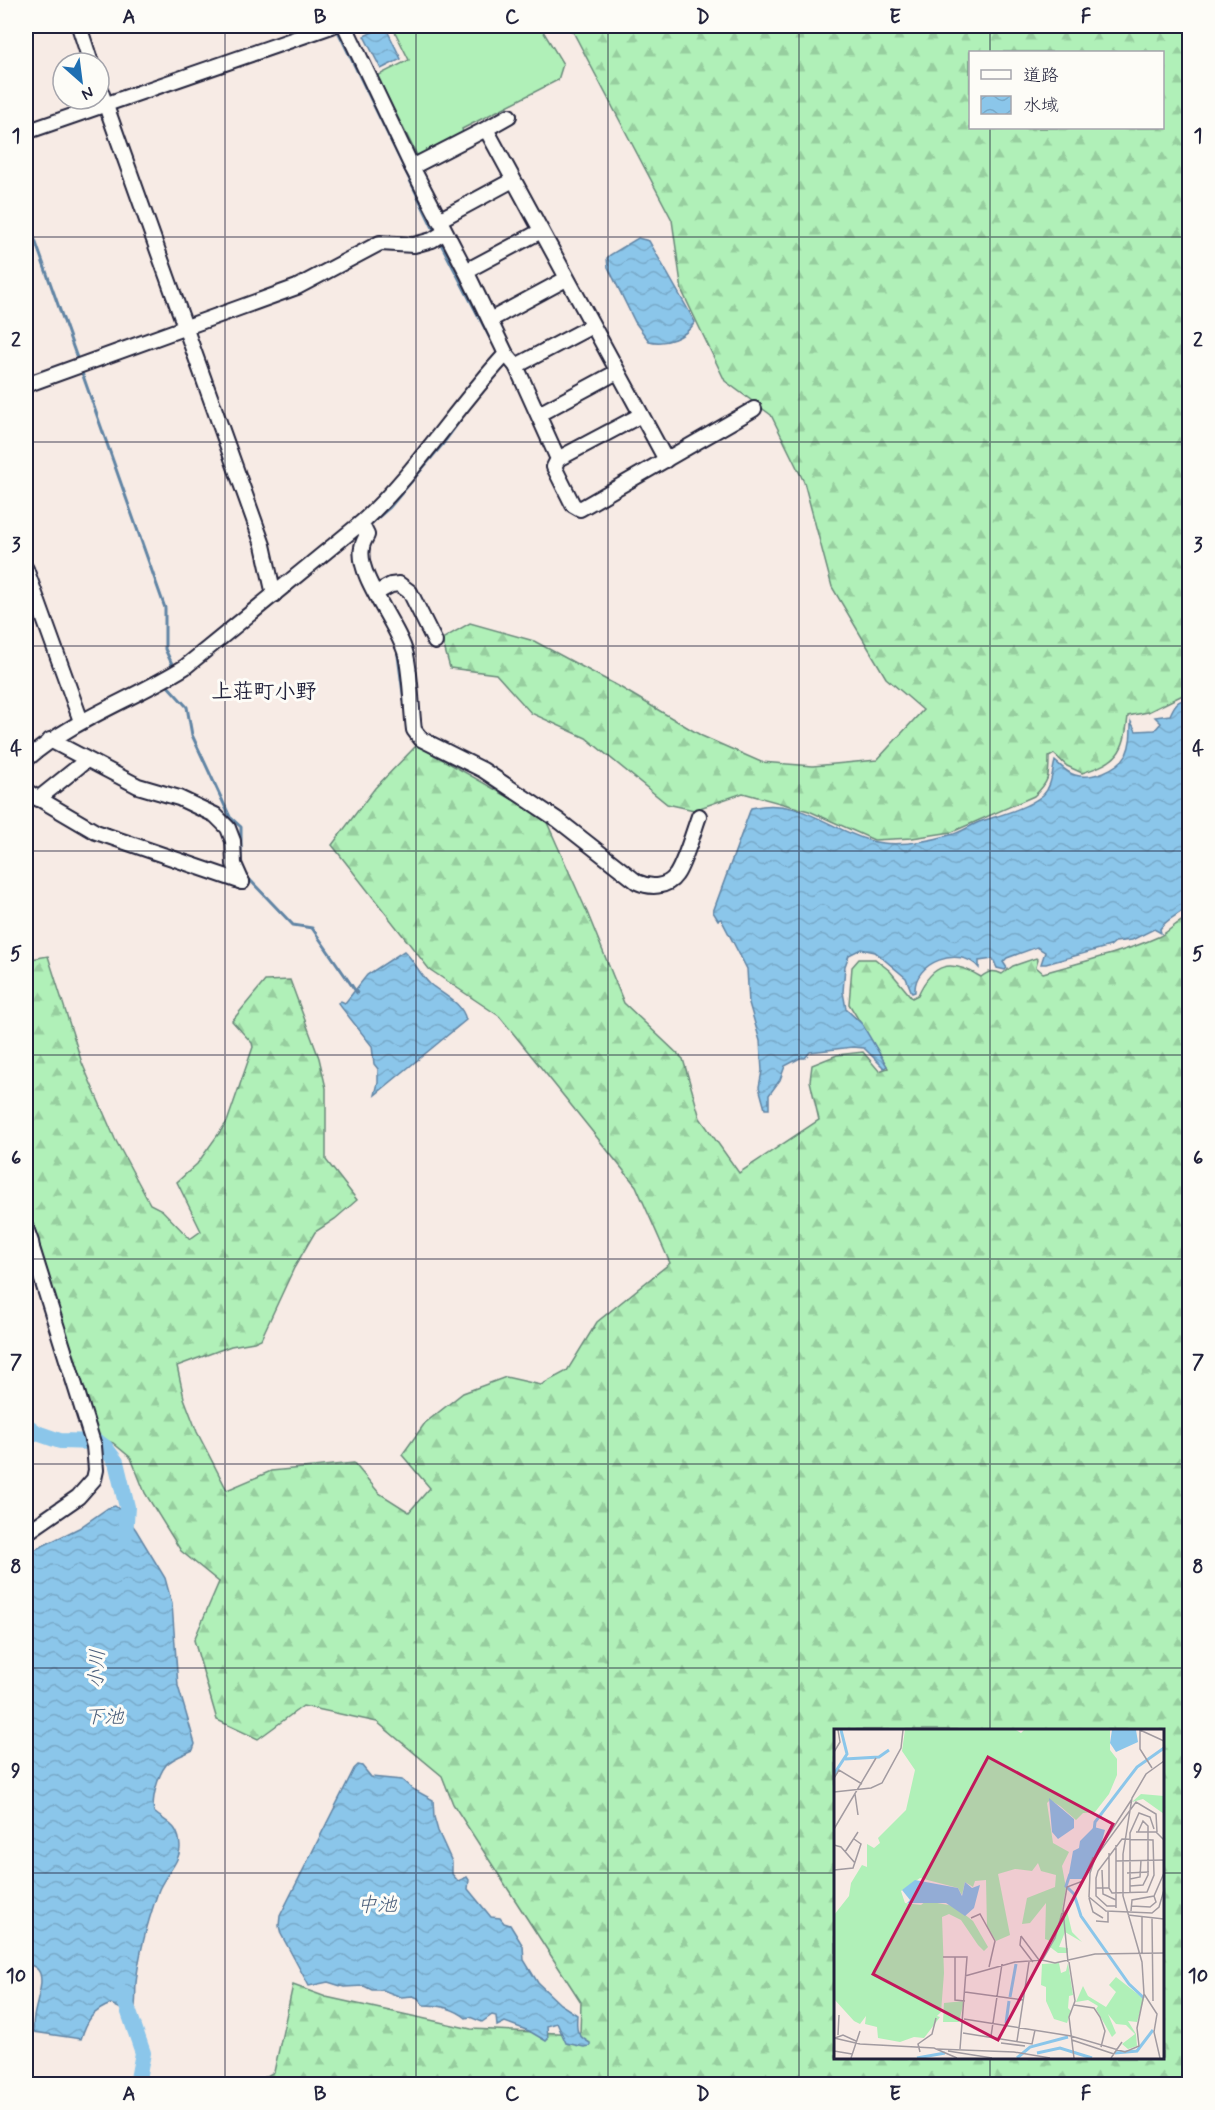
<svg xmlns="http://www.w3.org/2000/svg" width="1215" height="2110" font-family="Mynerve,'Klee One',sans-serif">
<defs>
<pattern id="forest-firs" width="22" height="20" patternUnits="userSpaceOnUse" patternTransform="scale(1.5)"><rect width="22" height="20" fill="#b0f0b8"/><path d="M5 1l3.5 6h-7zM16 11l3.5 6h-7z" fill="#97ce9f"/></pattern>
<pattern id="water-waves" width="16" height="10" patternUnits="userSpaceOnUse" patternTransform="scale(1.5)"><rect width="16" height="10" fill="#8bc6ea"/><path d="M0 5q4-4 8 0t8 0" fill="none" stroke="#78aaca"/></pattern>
</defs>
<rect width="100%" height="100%" fill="#f7ebe5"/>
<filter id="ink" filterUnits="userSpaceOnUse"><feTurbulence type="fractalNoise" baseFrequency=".0167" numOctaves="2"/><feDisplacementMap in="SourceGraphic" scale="12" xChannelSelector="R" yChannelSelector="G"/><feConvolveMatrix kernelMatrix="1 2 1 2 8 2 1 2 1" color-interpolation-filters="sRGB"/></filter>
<g filter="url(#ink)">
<g fill="url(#forest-firs)" stroke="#69897a" stroke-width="1.5" fill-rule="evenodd">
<path d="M570,26h619v666l-41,20 -20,4c-4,38 -10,45 -46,57l-15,-7 -13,-12 -5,3c0,20 0,25 -15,39l-82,36 -40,6 -38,2 -65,-29 -66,-18 -49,17 -27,-6 -81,-66 -55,-25 -35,-39 -46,-6 -8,-29 28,-16 64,18 84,45 84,50 59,26 52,4 64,-6 46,-50 -37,-32 -54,-91 -28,-105 -33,-67 -46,-34 -43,-90 -10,-71zM970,52h192v76h-192z"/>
<path d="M417,745l128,73 42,94 37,91 59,56 17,59 39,55 80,-53 -9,-39 2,-16 25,-10 26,-3 16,19 9,-3 -39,-64 3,-37 7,-8h16l15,12 22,27 6,-3c15,-33 33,-36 63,-18 8,-6 12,-7 21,-3l11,-8 23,-8 2,2 -2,7 7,6c38,-11 79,-20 115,-36 12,-5 19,-17 31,-19v1166h-936l21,-12 19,-87 33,12 145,32 109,5 1,-32 -128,-198 -11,-28 -65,-54 -74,-16 -45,33 -41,-19 -23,-80 25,-58 -38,-31 -36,-58 -14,-35 -18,-15 -17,-6 -5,-26 -53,-161 -12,1v-291l22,-4 34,107 33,76 35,65 12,6 28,29 11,-8 -24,-49 20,-18 30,-42 26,-75 -1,-4 -20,-22 33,-40 25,-1 29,78 7,30v72l31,40 -22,19 -20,13 -21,36 -33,71 -7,3 -23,4 -54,20 7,32 13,34 30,58 44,-19 83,-8 25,30 30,19 21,-24 -28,-33 23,-32 38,-30 43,-16 35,8 26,-14 30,-49 73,-59 -34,-77 -110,-137 -27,-33 -70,-47 -97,-124 43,-57zM836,1730h326v328h-326z"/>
</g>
<path fill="#b0f0b8" stroke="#69897a" stroke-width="1.5" d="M392,26h148l23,38 -5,16 -96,49 1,4 -45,24 -41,-81 32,-16z"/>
<g fill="url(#water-waves)" stroke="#6184a4" stroke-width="1.5">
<path d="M385,26l16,33 -20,10 -17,-33z"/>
<path d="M638,238l11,3 46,81c-10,16 -29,23 -46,19l-14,-19 -27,-55 -1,-9 3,-3z"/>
<path d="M1189,699l1,204c-8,12 -23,14 -30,26l1,4 -7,-4 -22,11 -17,2 -5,4 -64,18h-5l4,-12 -8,-5 -30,11 -4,4 4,6 -2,2 -8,-2 -4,-9 -14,2v7c-19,-23 -66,-6 -64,24l-3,1 -6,-15 -31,-26 -14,-3 -12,6 -4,11 -2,26 3,17 16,15 25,42 -3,2 -20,-20 -11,-1 -43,5 -5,6h-5l-15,8 -5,14 -11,15v14h-4l-6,-22 3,-16 -2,-30 -11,-38 -2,-34 -26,-50 -3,1 -5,-8 38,-104c46,-12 76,20 117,32 25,8 57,2 82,-5 10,-2 19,-9 29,-13 21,-7 47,-13 64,-27 9,-9 9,-23 12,-34 6,5 12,12 20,14 16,5 43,-6 51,-20 5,-11 5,-21 5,-33l5,9 19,-1 6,-7 -6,-6 15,-2c5,-11 7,-15 19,-16z"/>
<path d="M404,951c10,9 15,23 26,33 13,11 32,18 36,36l-91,75 3,-12v-14l-4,-5 -2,-18 -34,-43 3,-2 4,2 22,-28z"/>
<path d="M115,1506l9,7 12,17 29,48 7,26 6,82 17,58 -2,6c-8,4 -21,8 -27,15 -8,10 -15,35 -12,47 14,12 25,13 26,35 0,16 -17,30 -22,45 -10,29 -19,61 -22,91 -1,11 1,21 -3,32l-22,-11c-19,7 -24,16 -30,35l-47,-7c-5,-17 14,-49 4,-62 -3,-4 -8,-5 -12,-7v-409l53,-26 29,-20z"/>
<path d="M358,1765l4,1 9,11 31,3 9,8 22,12 1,17 4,14 14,31v12l6,7 9,-4 2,3 -1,9 23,28 9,1 4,5 6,2 13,21 1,14 14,23 22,21 17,11c-1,15 -1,20 13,28v3l-6,1 -18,-4 -9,-20 -10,3 1,13 -2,2 -17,-10 -24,-9 -8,4 -1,-10 -4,-1 -10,7 -12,-5 -4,1c-12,-10 -29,-13 -43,-13l-5,-7 -5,-2 -12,1 -18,-7h-11l-8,-4 -20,1 -16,-5 -19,4 -28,-52 -2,-8 1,-10 74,-147z"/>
</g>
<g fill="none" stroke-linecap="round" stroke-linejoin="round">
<g stroke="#6184a4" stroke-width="3">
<path d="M336,27l100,207"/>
<path d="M26,215l51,143"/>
<path d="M439,240l53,102"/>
<path d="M81,370l84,238v41l7,15 -2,5"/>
<path d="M366,528l24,-21 52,-62 19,-26"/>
<path d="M356,554c-1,-9 0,-16 6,-22"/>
<path d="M391,636l6,12 7,53"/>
<path d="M166,684l21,23 5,28 38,82 11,10v39"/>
<path d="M250,880l43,45 19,3 45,65"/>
</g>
<g stroke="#8bc6ea" stroke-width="16">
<path d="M26,1425l11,8 23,8 38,1 7,5 11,15 11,45 -2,29"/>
<path d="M122,1992l21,61 -6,31"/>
</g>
<g stroke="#22223b" stroke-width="18">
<g id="minor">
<path d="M79,26l12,37"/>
<path d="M345,26l67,141 54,104 40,83 10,12 42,93 -4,8 19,38 7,4 174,-100"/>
<path d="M99,86l164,459 11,50"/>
<path d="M486,129l23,-13"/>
<path d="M26,132l306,-106"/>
<path d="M412,167l74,-38 180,331"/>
<path d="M439,220l74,-40"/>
<path d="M466,271l75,-40"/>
<path d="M490,320l76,-41"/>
<path d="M516,366l76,-40"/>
<path d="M26,385l271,-98 83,-44 34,2 18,-5 13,-8"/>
<path d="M539,414l78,-42"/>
<path d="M558,459l83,-44"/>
<path d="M361,523l6,12c-2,4 -5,9 -5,13 -6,28 37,77 44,107 5,22 5,51 8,75l7,9 62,31 75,50 79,62c13,6 30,6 39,-7 8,-11 18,-45 23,-59"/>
<path d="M26,569l55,152"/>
<path d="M376,593l15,-8 8,-1 11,8 25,50"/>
<path d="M50,740l88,46 41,12 36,17 13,13 5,13 1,23 8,18"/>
<path d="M26,760c47,-41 106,-60 159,-93l176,-144c56,-51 94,-115 145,-169"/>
<path d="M26,791l70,41 146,50"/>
<path d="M38,799l45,-36"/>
<path d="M26,1228l5,14 1,6"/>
<path d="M26,1241l6,7 62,198 2,24 -2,9 -16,18 -52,36"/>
</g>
</g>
<use href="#minor" stroke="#fdfcf7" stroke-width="14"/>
</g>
</g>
<path fill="none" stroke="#22223b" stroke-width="1.5" stroke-opacity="0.55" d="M225,26v2058M416,26v2058M608,26v2058M799,26v2058M990,26v26M990,128v1602M26,237h1164M26,442h1164M26,646h1164M26,851h1164M26,1055h1164M26,1259h1164M26,1464h1164M26,1668h1164M26,1873h810M1162,1873h28M990,2058v26"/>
<g text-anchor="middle" stroke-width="6" stroke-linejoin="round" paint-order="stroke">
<g font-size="20" font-style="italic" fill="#475b78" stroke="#fdfcf7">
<text transform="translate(96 1669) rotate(-87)" y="7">小川</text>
<text x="104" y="1723">下池</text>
<text x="377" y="1911">中池</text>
</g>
<g font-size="21" font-weight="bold" fill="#22223b" stroke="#fdfcf7">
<text x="264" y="698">上荘町小野</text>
</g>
</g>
<g transform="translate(834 1729)">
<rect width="330" height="330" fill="#f7ebe5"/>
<path d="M71,1h111l5,3 3,-3h86v20l7,9v16l-8,19 -14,18 -12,1 -7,7 -16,-14 -10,-6 -3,3 6,40 16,9 -7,14 4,22 -4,22 5,1 5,21 10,10 -17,-10 -6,15 9,1v5h-10l-8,-6 3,-5 -8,-3 1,-36 -16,20 -8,1 5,-26 28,-11 1,-12 -15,-4 -3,-8 -6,8 -17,-2 -17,5 12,61 -14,6 -9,-14 -1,-47 -11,1 -2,6 -8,-5 -3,13 -4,-7 -38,-10 -19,13 4,12 16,2 5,-4 28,5 19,15 15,26 -4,4 -6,-6 -17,-25 -12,-6 -7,3 2,56 -3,39 -4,4 3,1 -16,21 -10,-1 -14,5 -22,-4 -1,-11 -12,-3 1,-8 -6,8 -6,-3 -20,-22v-84l15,-19 2,-13 11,-18 5,2v-23l7,4 6,-5 -2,-5 28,-28 9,-40 -13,-19zM307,65l23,2v18l-21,-15 -11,3zM225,234l2,10 5,-2 2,-8 5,32 -4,1 -1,12 3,3 -4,12 -13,-4 -8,-18v-14l-5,-2 1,-21zM282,248l28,22 -7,23 -9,-1 8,13 1,12 -9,3 -6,-5 13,-10 -9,-9 -10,-1 -8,-10 8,19 -4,4 -16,-28 2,-3 -10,-6 -12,2 7,-16 5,10 18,11 10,-15 -7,-7z" fill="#b0f0b8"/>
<path d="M130,272l-5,21h-16l1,-19z" fill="#b0f0b8"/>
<path d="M278,1h24l2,12 -22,10 -6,-9zM215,69l25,21v9l-16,11 -6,-7zM260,98l11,3 -4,15 -18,34h-15l5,-28 6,-3 1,-7zM81,151l43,8 4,8 3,-14 7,6 8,-3 -6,23 -9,8 -19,-13h-39l3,-3 -8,-10z" fill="#8bc6ea"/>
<path fill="none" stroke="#8bc6ea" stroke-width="3" d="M11,30l34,-2 10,-7M0,45l13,-20 -6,-24M260,102l1,-9 42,-55 27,-19M236,145l-4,12 8,8 7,22 48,68 15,14M176,268l6,-33M172,294l3,-22M203,324l23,-5 32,10M281,324l22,-2 16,-21M83,329l28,-5M183,329l13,-11 38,-10"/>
<path fill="none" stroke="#a29ba1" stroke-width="1.5" d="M306,1v19l12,19M306,1l24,11M0,23l6,-10 -2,-12M0,49l5,-8 23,14M0,63l37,-4 11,-5 19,-35 2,-18M21,65l3,21M0,100l42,-71M302,103h20l8,8M323,103l-1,-18 -20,-12 -41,56 -5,15 -1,24 17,14 46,2 7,-6 5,-17M0,116l7,2 14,16M282,116v63M264,122l34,-52M11,123l13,-20M282,132l48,-1M0,141l19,-2 8,-24 -7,-5M268,141l1,24 13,6M293,144l22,-1M296,150l10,-2 1,-17M296,157l13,-1 5,-10v-49l-5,-5 -5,11M262,159h13l3,5 35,-1 7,-17 -1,-35 -31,-1 -24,32 -2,7v18l11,10h9M275,159v-35M296,164v-60l9,-20 11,4 4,12M255,169l4,14 10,6M298,177l18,1 6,-5 -2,-6M297,182l1,-11 22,-4 10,-23M294,186l36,4M308,187v37M137,189l9,-4 15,27 -6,26M318,189l1,83M262,192l12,1v-10M187,207l18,24M187,207l-1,9 13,17M109,228h24l-7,92M121,228v43l10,1M209,230l12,-21 7,-25M234,233l-5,-52 4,-23 16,-6 10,-24M235,233l6,39 -6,16 5,41M131,247l50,-14 27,-2 13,3 40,-9 69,-1M131,263l58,8M240,276l20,3 6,9 5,14 -4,16M130,290l107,17 54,16 14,-6 -2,-18 7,-34M129,304l69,11 3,-14M4,306l1,-20M157,307l11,-72M0,309l26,6 74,4 23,10M1,309l8,-3 13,6M238,311l42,14M183,312l12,-79M167,314l24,3M103,320l77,3 36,6M0,322l18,3M114,322l44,7M86,323l-2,-8 14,-10 4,-16M17,329l9,-27M277,329l11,-16M326,329l-6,-26 3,-18 -13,-20 -2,-32 -19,-66v-42l9,-56 14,-24 18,-13"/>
<path fill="#c2185b" fill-opacity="0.15" stroke="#c2185b" stroke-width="3" d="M154,28l125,67 -115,216 -125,-66z"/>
<rect width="330" height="330" fill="none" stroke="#22223b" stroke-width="3"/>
</g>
<rect width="1215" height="2110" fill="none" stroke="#fdfcf7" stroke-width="66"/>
<rect x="969" y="51" width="195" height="78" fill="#fdfcf7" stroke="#a5a5ac" stroke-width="1.5"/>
<rect x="981" y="70" width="30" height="9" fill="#fdfcf7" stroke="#a5a5ac" stroke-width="1.5"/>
<text x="1023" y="81" font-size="18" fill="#22223b">道路</text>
<rect x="981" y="96" width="30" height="18" fill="url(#water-waves)" stroke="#a5a5ac" stroke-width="1.5"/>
<text x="1023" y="111" font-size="18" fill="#22223b">水域</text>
<g transform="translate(81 81) rotate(152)"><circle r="28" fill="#fdfcf7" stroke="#a5a5ac" stroke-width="1.5"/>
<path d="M0-4.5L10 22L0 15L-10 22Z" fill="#1f6fb2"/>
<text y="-9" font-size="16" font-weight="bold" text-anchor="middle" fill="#22223b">N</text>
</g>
<rect x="33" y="33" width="1149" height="2044" fill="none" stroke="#22223b" stroke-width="2"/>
<g font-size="20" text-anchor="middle" font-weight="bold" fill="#22223b">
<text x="129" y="23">A</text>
<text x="320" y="23">B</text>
<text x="512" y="23">C</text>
<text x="703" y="23">D</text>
<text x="895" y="23">E</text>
<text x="1086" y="23">F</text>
<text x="16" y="142">1</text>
<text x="1198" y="142">1</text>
<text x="16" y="346">2</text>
<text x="1198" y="346">2</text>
<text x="16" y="551">3</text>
<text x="1198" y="551">3</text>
<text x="16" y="755">4</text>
<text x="1198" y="755">4</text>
<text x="16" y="960">5</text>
<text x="1198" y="960">5</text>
<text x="16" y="1164">6</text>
<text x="1198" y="1164">6</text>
<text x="16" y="1368">7</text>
<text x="1198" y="1368">7</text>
<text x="16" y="1573">8</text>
<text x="1198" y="1573">8</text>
<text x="16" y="1777">9</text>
<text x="1198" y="1777">9</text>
<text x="16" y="1982">10</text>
<text x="1198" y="1982">10</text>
<text x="129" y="2100">A</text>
<text x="320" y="2100">B</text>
<text x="512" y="2100">C</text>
<text x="703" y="2100">D</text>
<text x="895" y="2100">E</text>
<text x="1086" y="2100">F</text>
</g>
</svg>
